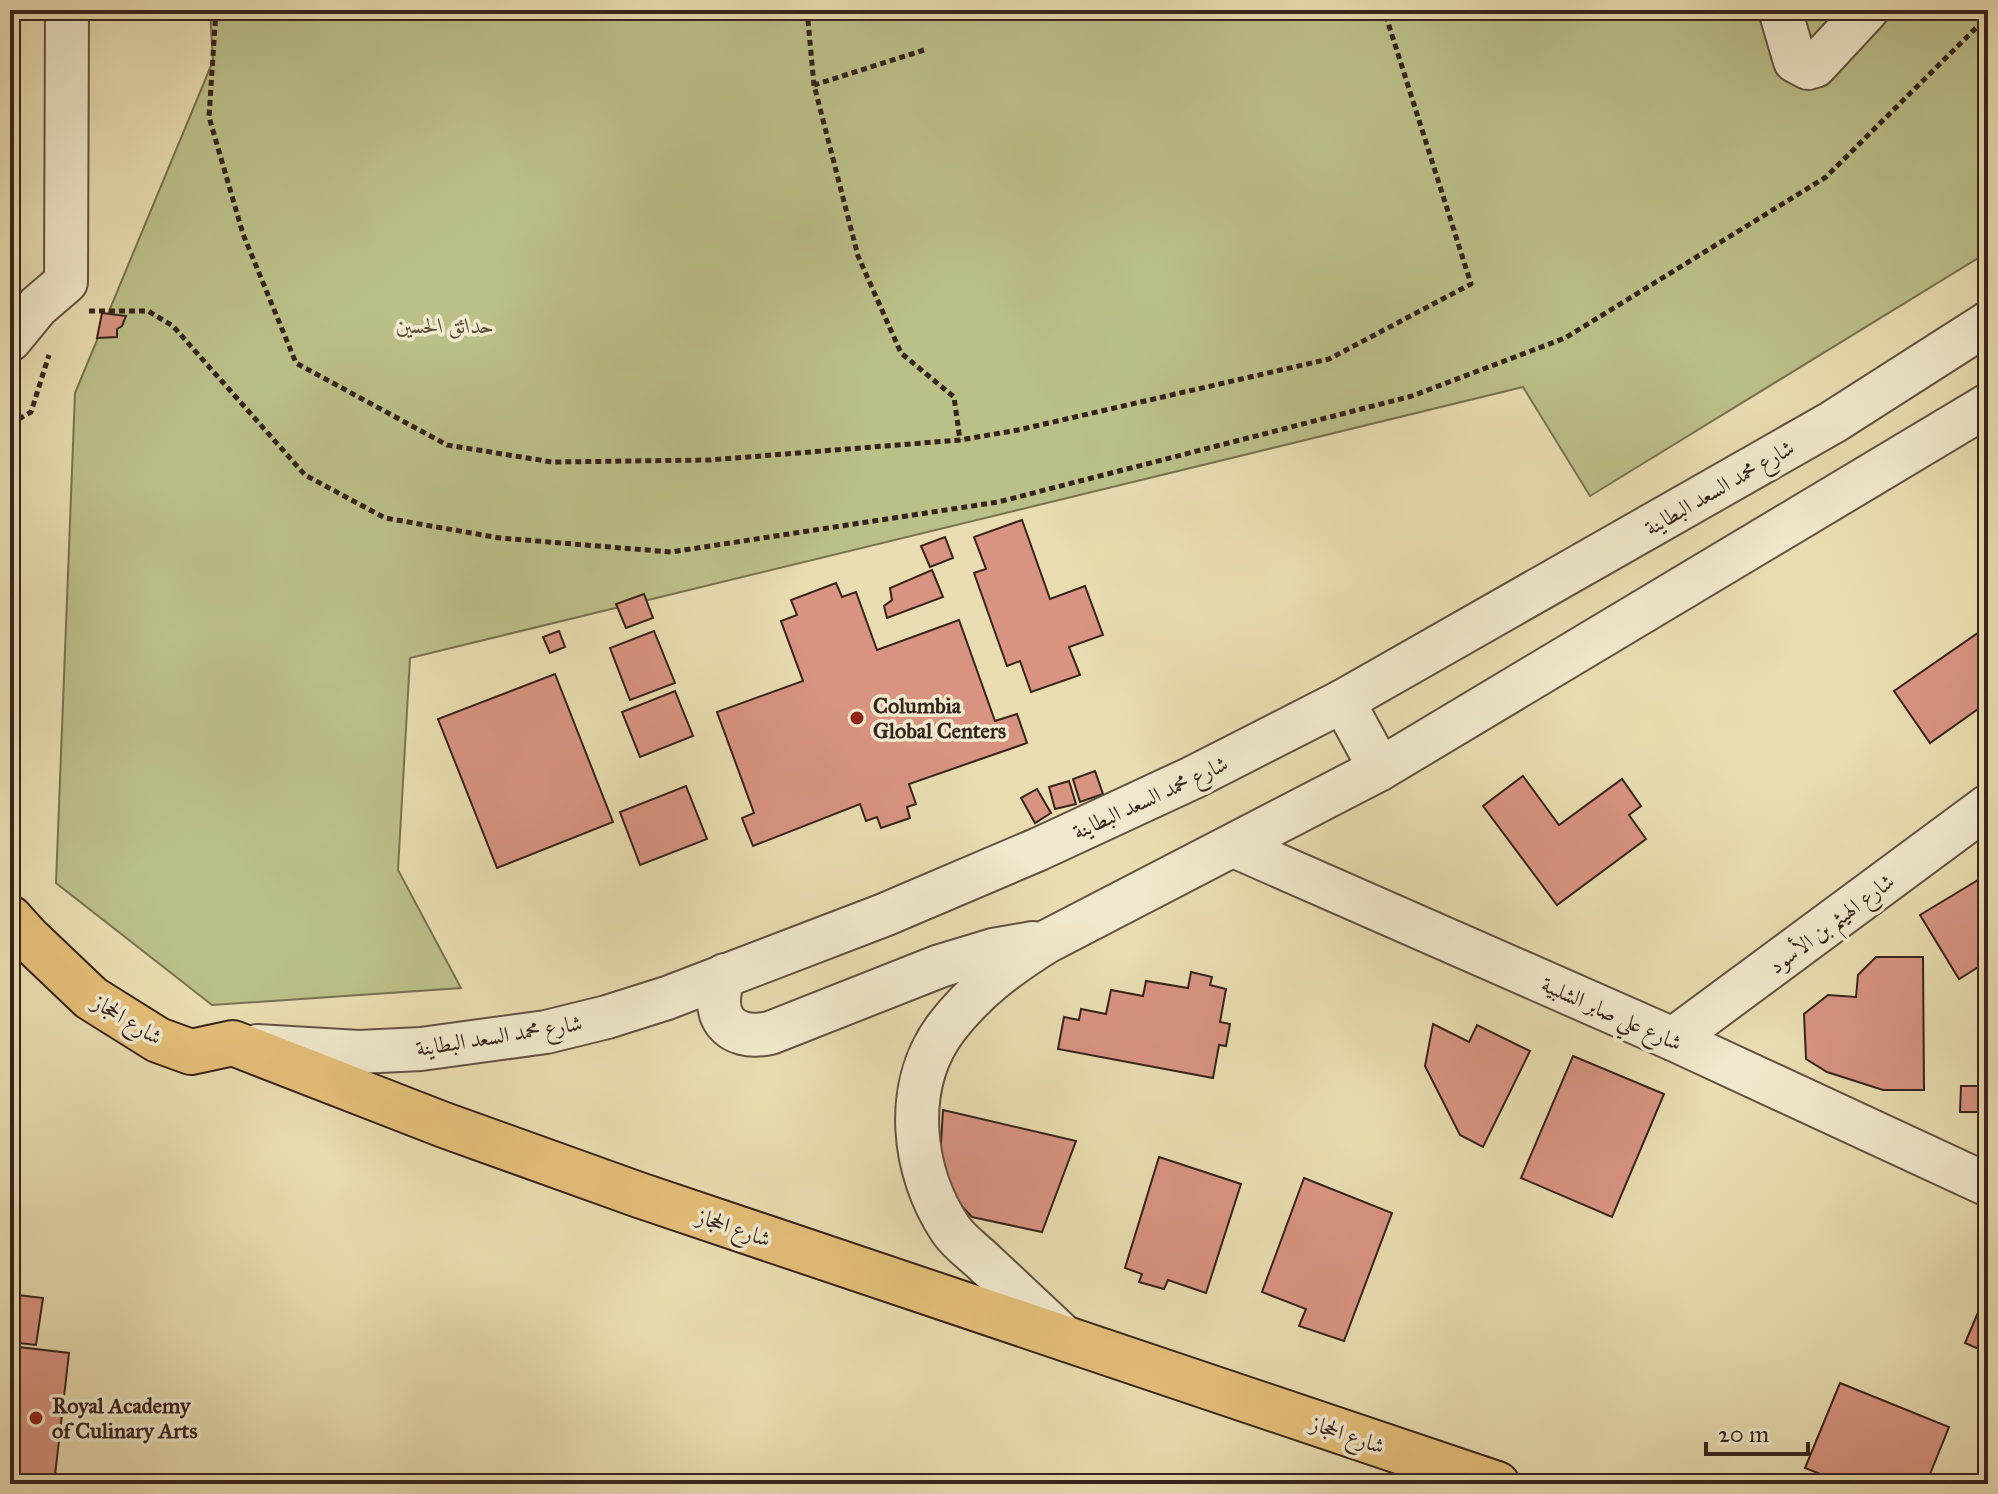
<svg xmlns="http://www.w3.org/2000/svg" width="1998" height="1494" font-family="'IM FELL Great Primer',Amiri,serif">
<rect width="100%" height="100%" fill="#e8dcb0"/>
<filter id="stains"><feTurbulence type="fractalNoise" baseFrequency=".0025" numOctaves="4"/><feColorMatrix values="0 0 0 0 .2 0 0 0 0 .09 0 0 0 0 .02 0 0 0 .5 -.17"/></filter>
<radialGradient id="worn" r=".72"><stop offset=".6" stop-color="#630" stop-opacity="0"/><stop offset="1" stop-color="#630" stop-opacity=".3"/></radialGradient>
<path fill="#bbbf88" stroke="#797252" stroke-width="2" d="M210,10h1778v242l-398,244 -67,-109 -1113,271 -12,212 63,118 -249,17 -156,-122 19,-490 138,-332z"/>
<g fill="#d89381" stroke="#37241d" stroke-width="2">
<path d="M102,313l24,3 -4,10 -5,3v8l-20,1z"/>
<path d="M1022,520l28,79 35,-13 18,49 -34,12 11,28 -49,17 -11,-31 -13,5 -33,-93 12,-4 -12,-32z"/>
<path d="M945,537l8,21 -23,9 -9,-21z"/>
<path d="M932,570l11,27 -56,21 -3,-12 8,-6 -2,-12z"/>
<path d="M836,583l6,14 14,-5 21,58 82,-30 36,101 22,-7 10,29 -118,41 7,20 -9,3 3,11 -29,10 -4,-11 -11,4 -6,-17 -107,42 -11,-28 12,-5 -37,-101 86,-31 -22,-60 16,-6 -6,-15z"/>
<path d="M644,594l9,24 -27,10 -10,-24z"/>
<path d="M1988,626v76l-58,41 -36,-52z"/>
<path d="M559,631l6,16 -15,6 -7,-16z"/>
<path d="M654,631l21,52 -45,17 -20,-52z"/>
<path d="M555,674l58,148 -116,46 -59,-149z"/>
<path d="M675,691l18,45 -53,21 -18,-45z"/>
<path d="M1095,771l8,23 -23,8 -7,-23z"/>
<path d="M1523,776l36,49 63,-46 19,27 -12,9 17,24 -89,66 -74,-99z"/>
<path d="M1069,781l7,23 -21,5 -6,-22z"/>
<path d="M686,786l21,53 -67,26 -20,-53z"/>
<path d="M1037,789l14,24 -16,10 -14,-25z"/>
<path d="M1988,874v87l-29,18 -39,-64z"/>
<path d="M1876,957h47l1,133h-41l-56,-18 -21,-13 -2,-45 24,-19 28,2 2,-22z"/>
<path d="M1191,972l21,5 -2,8 16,4 -6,33 10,2 -4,22 -7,-1 -6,33 -155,-29 6,-32 15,3 2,-11 25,5 5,-24 32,6 3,-15 42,7z"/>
<path d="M1433,1024l36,18 8,-17 53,26 -47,96 -23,-12 -35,-69z"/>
<path d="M1573,1056l91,38 -52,123 -91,-39z"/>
<path d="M1978,1071h10v41h-28l1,-26h17z"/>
<path d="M943,1110l133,31 -34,91 -70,-15 -18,-19 -14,-38z"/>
<path d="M1159,1157l82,27 -35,109 -38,-13 -4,9 -25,-7 3,-8 -17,-6z"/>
<path d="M1304,1178l88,35 -48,128 -45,-15 7,-17 -44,-17z"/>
<path d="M1988,1289v64l-23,-10z"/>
<path d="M10,1294l33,4 -7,47 -26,-3z"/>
<path d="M10,1346l59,7 -15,131h-44z"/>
<path d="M1840,1383l109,44 -23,57h-81l-40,-16z"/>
</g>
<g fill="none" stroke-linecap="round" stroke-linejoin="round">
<g stroke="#635242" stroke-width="46">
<g id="minor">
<path d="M1780,10l15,51 13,7 7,-2 52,-56"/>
<path d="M10,340l28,-34 28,-24 1,-272"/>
<path d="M1343,701l37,68"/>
<path d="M1234,846l439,193 315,146"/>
<path d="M725,975c-17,39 3,67 45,58l170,-67 53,-16 40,-7"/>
<path d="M1673,1039l315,-233"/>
<path d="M257,1046l102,6 62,-3 125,-17 61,-15 60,-19 217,-83 155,-66 153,-71 151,-77 490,-279 155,-99"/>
<path d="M1067,1340c-27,-25 -54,-51 -81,-76 -11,-11 -26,-21 -35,-34 -39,-58 -49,-143 -5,-202 28,-37 63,-63 102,-87l332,-172 608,-364"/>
</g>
</g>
<g stroke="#37241d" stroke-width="48">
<path id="major" d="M10,918l18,20 63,60 67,42 33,12 42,-9 211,82 195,70 858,289"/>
</g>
<g stroke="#37241d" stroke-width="5" stroke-dasharray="6 4" stroke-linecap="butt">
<path d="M216,10l-7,107 34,117 53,129 151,82 105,17 158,-2 250,-20 58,-10 311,-71 142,-75 -87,-274"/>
<path d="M807,10l7,75"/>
<path d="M924,50l-110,35 44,171 43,97 53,44 6,43"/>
<path d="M89,311h59l25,15 132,149 80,43 115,20 171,14 327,-50 414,-106 153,-58 261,-161 162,-161"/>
<path d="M10,424l21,-12 18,-57"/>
</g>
<use href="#minor" stroke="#f0e8cc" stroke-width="42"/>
<use href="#major" stroke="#e4be78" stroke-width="44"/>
</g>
<g fill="#8f2418" stroke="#f0e8cc" stroke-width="3">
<circle cx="857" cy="718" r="8"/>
<circle cx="36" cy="1418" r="8"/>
</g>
<g text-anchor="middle" stroke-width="7" stroke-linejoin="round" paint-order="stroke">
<g font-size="22" font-style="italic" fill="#584b38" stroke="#f0e8cc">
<text x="445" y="333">حدائق الحسين</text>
</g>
<g font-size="22" fill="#37241d" stroke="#f0e8cc">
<text transform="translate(1719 487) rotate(-30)" y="8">شارع محمد السعد البطاينة</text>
<text transform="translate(1150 797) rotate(-25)" y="8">شارع محمد السعد البطاينة</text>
<text transform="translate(1831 923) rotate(-37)" y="8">شارع الهيثم بن الأسود</text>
<text transform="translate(1612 1013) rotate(24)" y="8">شارع علي صابر الشلبية</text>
<text transform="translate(128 1019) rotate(31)" y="8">شارع الحجاز</text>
<text transform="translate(499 1035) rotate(-9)" y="8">شارع محمد السعد البطاينة</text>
<text transform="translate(734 1227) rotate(19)" y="8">شارع الحجاز</text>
<text transform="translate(1348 1434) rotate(19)" y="8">شارع الحجاز</text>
</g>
<g font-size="22" font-weight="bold" fill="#37241d" stroke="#f0e8cc" text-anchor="start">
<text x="873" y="713">Columbia<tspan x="873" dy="25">Global Centers</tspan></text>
<text x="52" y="1413">Royal Academy<tspan x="52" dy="25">of Culinary Arts</tspan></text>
</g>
</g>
<rect width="1998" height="1494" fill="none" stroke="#e8dcb0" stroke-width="40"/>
<rect x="12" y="12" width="1974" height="1470" fill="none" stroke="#37241d" stroke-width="4"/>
<rect x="20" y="20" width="1958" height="1454" fill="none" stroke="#37241d" stroke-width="2"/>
<path d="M1706 1442v12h102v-12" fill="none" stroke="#37241d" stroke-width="4"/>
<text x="1718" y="1442" font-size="24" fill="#37241d" stroke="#f0e8cc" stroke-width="6" paint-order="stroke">20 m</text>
<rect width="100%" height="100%" filter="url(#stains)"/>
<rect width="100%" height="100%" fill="url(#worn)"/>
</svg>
